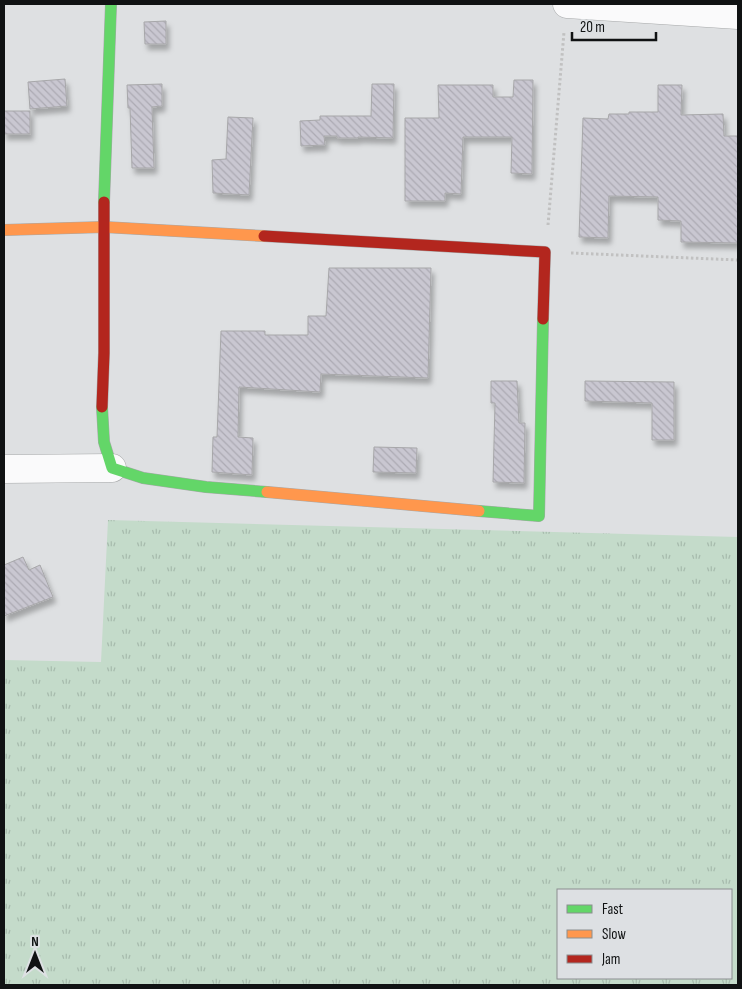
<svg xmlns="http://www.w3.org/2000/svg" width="742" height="989" font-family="'Sofia Sans Condensed',sans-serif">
<defs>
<pattern id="grass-tufts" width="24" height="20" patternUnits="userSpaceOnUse" patternTransform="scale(1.25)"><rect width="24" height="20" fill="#c4dbca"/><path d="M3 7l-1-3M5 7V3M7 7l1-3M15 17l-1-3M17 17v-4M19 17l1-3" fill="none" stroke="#a7bbad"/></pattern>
<pattern id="building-back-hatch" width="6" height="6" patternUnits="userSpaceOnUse" patternTransform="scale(1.25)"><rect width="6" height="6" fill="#c9c7d1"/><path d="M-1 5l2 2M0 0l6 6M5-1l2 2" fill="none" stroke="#acaab3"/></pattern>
<filter id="shadow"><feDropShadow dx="3" dy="5.5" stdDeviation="2.5" flood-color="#0004"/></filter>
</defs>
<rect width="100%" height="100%" fill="#dee0e2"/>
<path fill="url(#grass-tufts)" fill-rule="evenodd" d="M108,520l630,17v448h-734v-325l97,2zM558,890h173v88h-173z"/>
<g fill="url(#building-back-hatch)" stroke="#a7a7a9" filter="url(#shadow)">
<path d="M166,21v23h-21l-1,-22z"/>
<path d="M65,79l2,27 -37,3 -2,-27z"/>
<path d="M514,80h19l-1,94 -21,-1 1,-36h-49l-2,57 -16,-1v8h-40v-83h34l-1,-33h55v12h20z"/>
<path d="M162,84v22l-10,1 2,61h-22l-2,-60h-2l-1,-23z"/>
<path d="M372,84h22l-1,54 -35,-1v1h-21v-2h-13l1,9 -24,1 -1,-25 20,-1v-4h51z"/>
<path d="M658,85h24l-1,30 42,-1 1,22h14v107l-57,-1v-21l-23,-1v-23l-49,-1 -1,42 -29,-1 4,-119 25,1 1,-5h20v-2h29z"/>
<rect x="4" y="111" width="26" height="23"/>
<path d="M228,117l25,1 -4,77 -36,-2 -1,-33 14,-1z"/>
<path d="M329,268h102l-3,110 -107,-4 -1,18 -81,-5 -1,50 15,1 -1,37 -40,-3 1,-35h4l4,-106h44v4h43v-19h18z"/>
<path d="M491,381h26l2,42h6l-1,60 -31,-1 2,-79h-4z"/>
<path d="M585,381l89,1v58h-22v-37l-67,-2z"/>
<path d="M374,447l43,1 -1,25 -43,-1z"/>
<path d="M23,557l6,13 11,-5 13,32 -49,19v-51z"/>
</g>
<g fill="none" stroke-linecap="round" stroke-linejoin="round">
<g stroke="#a6a8a9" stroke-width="29">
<g id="street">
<path d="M567,4l171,11"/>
<path d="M4,469l108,-1"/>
</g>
</g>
<g stroke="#a6a8a9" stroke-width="12">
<g id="fast">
<path d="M104,202l7,-198"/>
<path d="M102,407l2,35 8,26 31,10 63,9 61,5"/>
<path d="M479,511l60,5 4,-197"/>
</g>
</g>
<g stroke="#a6a8a9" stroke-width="12">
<g id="slow">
<path d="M4,230l100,-3 160,9"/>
<path d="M267,492l212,19"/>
</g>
</g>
<g stroke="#a6a8a9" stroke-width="12">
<g id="jam">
<path d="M264,236l281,16 -2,67"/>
<path d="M102,407l2,-54v-151"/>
</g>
</g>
<g stroke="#c1c1c1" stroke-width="3" stroke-dasharray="2.5 2.5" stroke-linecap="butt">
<path d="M548,225l16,-193"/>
<path d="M571,253l167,7"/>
</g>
<use href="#street" stroke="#fafafb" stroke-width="28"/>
<use href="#fast" stroke="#63d668" stroke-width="11"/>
<use href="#slow" stroke="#ff974d" stroke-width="11"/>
<use href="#jam" stroke="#b3261e" stroke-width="11"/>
</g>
<rect width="742" height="989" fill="none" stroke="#101213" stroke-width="10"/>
<rect x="557" y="889" width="175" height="90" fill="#dde0e3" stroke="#8b8e90"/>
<rect x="567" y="905" width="25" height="8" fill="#63d668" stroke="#8b8e90"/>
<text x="602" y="914" font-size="15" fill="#101213">Fast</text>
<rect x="567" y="930" width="25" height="8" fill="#ff974d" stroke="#8b8e90"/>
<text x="602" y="939" font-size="15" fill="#101213">Slow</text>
<rect x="567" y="955" width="25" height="8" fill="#b3261e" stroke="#8b8e90"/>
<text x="602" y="964" font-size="15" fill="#101213">Jam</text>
<g transform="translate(35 954)" stroke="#dde0e3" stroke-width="4" paint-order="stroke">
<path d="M0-4L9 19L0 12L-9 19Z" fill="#101213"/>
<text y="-8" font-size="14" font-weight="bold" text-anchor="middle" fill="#101213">N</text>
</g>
<path d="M572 32v8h84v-8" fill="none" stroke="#101213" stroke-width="2.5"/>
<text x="580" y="32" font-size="15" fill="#101213" stroke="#dde0e3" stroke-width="4" paint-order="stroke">20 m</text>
</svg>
